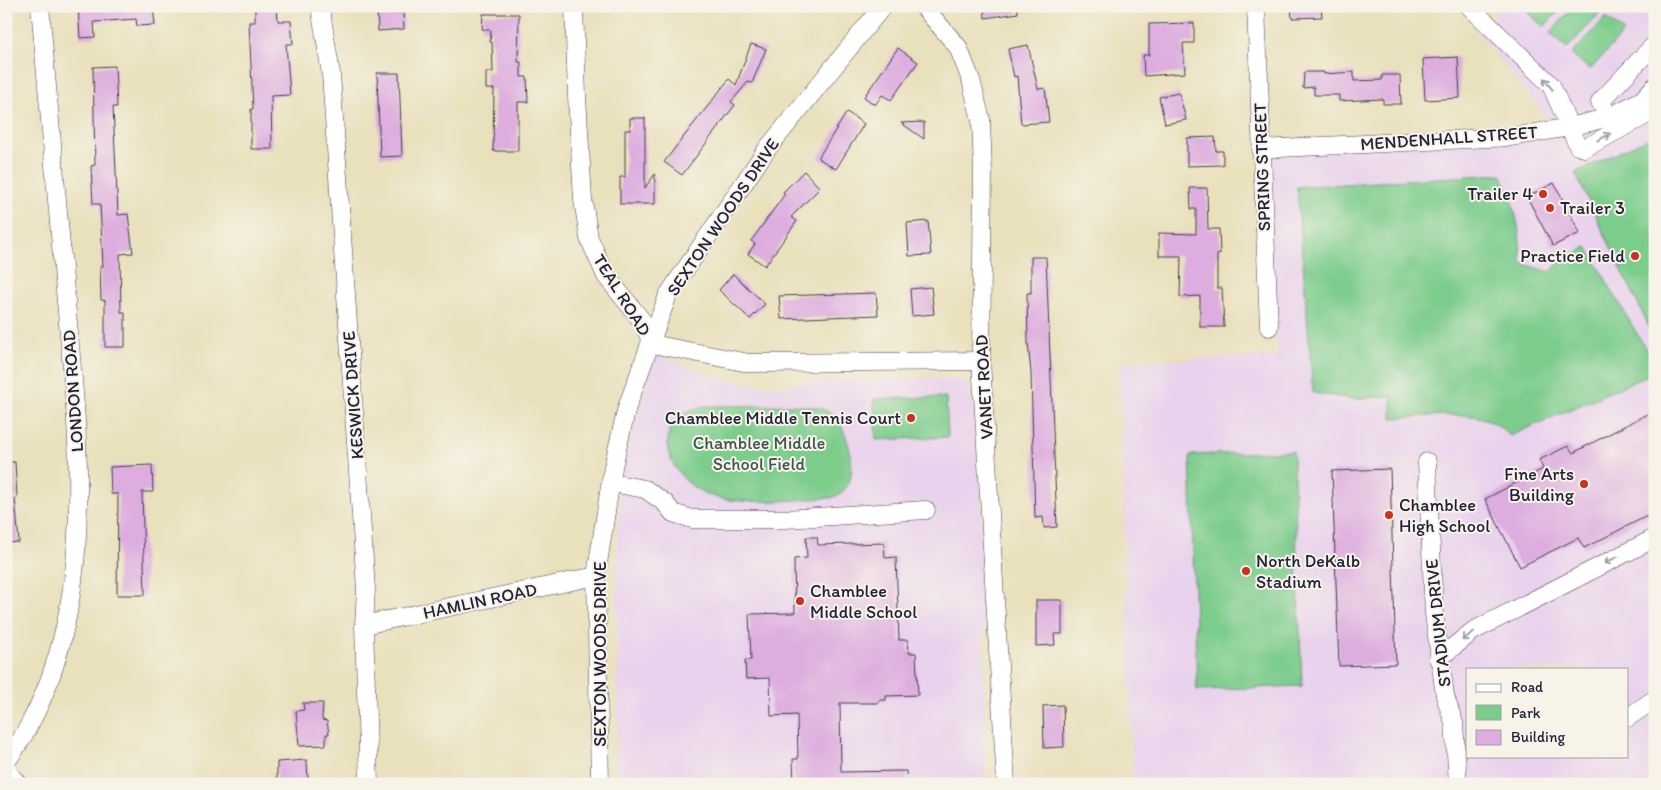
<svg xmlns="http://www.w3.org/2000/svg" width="1661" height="790" font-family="Itim,sans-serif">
<rect width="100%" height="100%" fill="#f7f3e8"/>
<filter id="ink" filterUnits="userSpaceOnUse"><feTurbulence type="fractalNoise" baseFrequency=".02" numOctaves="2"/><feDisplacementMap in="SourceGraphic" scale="10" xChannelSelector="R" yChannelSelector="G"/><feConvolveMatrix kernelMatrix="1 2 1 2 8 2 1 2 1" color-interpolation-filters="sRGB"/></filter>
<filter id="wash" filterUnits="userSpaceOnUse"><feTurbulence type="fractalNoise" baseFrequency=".0096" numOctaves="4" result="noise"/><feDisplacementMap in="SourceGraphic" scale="20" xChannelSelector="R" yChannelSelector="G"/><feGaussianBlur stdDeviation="1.12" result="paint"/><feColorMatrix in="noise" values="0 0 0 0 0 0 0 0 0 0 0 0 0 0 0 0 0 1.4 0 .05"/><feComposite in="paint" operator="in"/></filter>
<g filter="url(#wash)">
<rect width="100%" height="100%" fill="#e9e0bc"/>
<g fill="#e9d2ed" fill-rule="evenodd">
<path d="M1503,6h148l4,4v774h-522l-14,-422 159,-6 -13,-217 64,4 178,-10 43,-10 -5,-8 -67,-82zM1467,669h160v87h-160z"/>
<path d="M658,355l56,22 43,8 23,1 38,-5 138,-3 13,5v14l9,27 3,78 5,282h-369v-244l6,-77 30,-103z"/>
</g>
<g fill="#7ccc8c" stroke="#4f7764">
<path d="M1532,6h31l-19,21 -17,-15z"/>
<path d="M1574,6h22l6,5 -35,38 -17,-16z"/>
<path d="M1606,17l18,15 -34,38 -18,-16z"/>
<path d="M1655,135v204l-80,-166z"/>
<path d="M1501,174c15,34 19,52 20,89l29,9 14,-14 23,-11 68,118v7l-145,64c-8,-8 -15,-14 -25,-17 -22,-8 -68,-1 -93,-1v-22l-38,3 -41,-6 -16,-206z"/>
<path d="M946,397l2,40 -72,3 -2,-41z"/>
<path d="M792,405c13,2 31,0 41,10 15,14 27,59 11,75 -3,4 -8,6 -13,8 -34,1 -91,9 -122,-3 -44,-16 -64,-78 -4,-89z"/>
<path d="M1293,451l9,235 -105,4 -7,-235z"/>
</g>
<g id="blocks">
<g fill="#ddaddf">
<path d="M78,6h75l2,19 -18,1 -1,-7 -42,3 1,15 -15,1z"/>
<path d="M277,6l1,15h13l2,23h-7l4,51 -19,1 1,53h-21v-40h2l-4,-87h6v-15z"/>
<path d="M390,6l1,7 12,-1 1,17 -26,2 -1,-24z"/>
<path d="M984,6h33l1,7 -33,5z"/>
<path d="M1291,6h30l1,11 -30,1z"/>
<path d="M483,14h36l-1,48h3v15h6l1,25h-10v49h-25l1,-62h-8v-17h7l-1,-30h-2l1,-12 -9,-1z"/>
<path d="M1194,23v20h-11l2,30 -41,3 -1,-21h6v-31z"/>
<path d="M751,44l15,5 -14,34 -4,-1 -17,20 4,3 -53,70 -18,-13 65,-83 7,6z"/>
<path d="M1028,45l10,44 7,-1 4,34 -28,2 -4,-48 -3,1 -6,-28z"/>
<path d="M898,48l20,14 -27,38 -9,-5 -7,10 -11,-8z"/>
<path d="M1458,57l2,41 -35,2 -2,-41z"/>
<path d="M115,66l2,41h-4l5,108 10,-1 5,39 -13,1 1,58h4v35h-20v-47h-4l-1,-34h3l-3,-62h-7l-2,-38 4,-1 -2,-98z"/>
<path d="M1304,72h20v2l30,-2v9l28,-1v-5h18l1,29h-18v-5l-44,2v-6h-25v-8l-11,1z"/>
<path d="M377,73h22l3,83 -22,1z"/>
<path d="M1179,93l7,27 -21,4 -6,-27z"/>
<path d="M847,112l17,12 -28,45 -18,-11z"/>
<path d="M630,118h15v70l10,-14v30h-35v-27h5v-47h5z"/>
<path d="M924,122v17l-23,-16z"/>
<path d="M1215,137l1,14h7v14l-36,1v-28z"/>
<path d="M804,171l16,17 -29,29 6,4 -32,45 -17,-12 7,-10 -4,-3 34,-47 -2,-2z"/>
<path d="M1554,183l26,50 -27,13 -26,-49z"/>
<path d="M1190,188h17l1,41h11l1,25 -3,1v33h5l2,39h-24v-31l-20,1 1,-41h-22v-23l37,1v-25h-5z"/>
<path d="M928,221l3,34 -22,1 -2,-33z"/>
<path d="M1031,257h15l11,270 -13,1 -1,-11 -8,1 -4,-145 -3,-30 -1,-50h4z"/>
<path d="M733,274l32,30 -15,15 -31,-29z"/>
<path d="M931,287l3,27 -22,2 -2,-27z"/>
<path d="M876,293l2,22 -97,4 -2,-23z"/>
<path d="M1655,410v102l-71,36 -6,-10 -58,29 -35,-68 58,-30 -4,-9 29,-14 5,7z"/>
<path d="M6,462h9l2,35 -2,1 4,44 -13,1z"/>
<path d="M152,465l1,27h-11l3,103h-28l1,-101h-7l-1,-27z"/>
<path d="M1390,469l6,195 -57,2 -7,-195z"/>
<path d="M806,537h11l1,8 66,-2 1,15 11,-1 3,83h9l1,13h7l2,42 -32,1v4h-7l-1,3h-38l1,69 65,-1 1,13h-113l-1,-25h5l-1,-44 -26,1 -1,-38 -24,1 -1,-19h6l-2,-46 46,-1 -1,-54 13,-1z"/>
<path d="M1036,600h26v34h-8l1,11 -19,1z"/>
<path d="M303,703h20l-1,17 5,1 2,13h-3v11l-27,1 -3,-35 8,-1z"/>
<path d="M1063,705l1,42 -20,1 -1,-42z"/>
<path d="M307,760l1,24h-31v-22z"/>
</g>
</g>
</g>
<g filter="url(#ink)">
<use href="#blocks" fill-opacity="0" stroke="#403e4e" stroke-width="1"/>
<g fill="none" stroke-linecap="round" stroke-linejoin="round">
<g stroke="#403e4e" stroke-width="19">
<g id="minor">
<path d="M320,6l11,68 35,515 -2,36 5,159"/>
<path d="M574,6l3,90 6,104 6,38 17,38 37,46 9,22 97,19 232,-2"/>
<path d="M923,6l35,41 13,33 10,40 2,52 -2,189 25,423"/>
<path d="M1256,6l13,321"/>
<path d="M1469,6l82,79 27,61 7,2 65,-35 3,-25"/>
<path d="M1610,117l-10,-15 53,-56 2,1"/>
<path d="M1261,149l250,-12 59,-10 40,-10 32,-17 13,-14"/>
<path d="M1427,462l7,151 11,83 9,27 4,61"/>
<path d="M611,483l34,6 20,14 8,10 19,6h93l141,-9"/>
<path d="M364,625l232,-49"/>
<path d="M1438,659l35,-28 182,-93"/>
<path d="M1627,718l28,-19"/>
<path d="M6,762c99,-135 72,-325 58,-482 -8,-91 -16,-182 -24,-274"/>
<path d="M6,770l13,14"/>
<path d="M600,784l-4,-208 17,-109 14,-60 41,-112 99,-146 116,-143"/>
</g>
</g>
<use href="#minor" stroke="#fff" stroke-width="18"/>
</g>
<defs><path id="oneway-shaft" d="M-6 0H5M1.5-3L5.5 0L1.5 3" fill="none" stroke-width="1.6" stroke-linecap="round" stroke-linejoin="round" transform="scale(1.25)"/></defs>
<g stroke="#9c9ca7">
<use href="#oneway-shaft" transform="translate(1548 84) rotate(-128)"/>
<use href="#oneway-shaft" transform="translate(1604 137) rotate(-28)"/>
<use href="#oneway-shaft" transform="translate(1611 560) rotate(153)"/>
<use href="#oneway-shaft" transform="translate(1468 636) rotate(143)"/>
</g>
</g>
<g fill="#c8321e" stroke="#f7f3e8" stroke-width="2">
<circle cx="1543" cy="194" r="5"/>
<circle cx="1550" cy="208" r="5"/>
<circle cx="1635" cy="256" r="5"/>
<circle cx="911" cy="418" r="5"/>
<circle cx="1584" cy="484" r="5"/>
<circle cx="1389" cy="515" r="5"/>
<circle cx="1246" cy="571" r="5"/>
<circle cx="800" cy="601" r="5"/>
</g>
<g text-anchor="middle" stroke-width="4" stroke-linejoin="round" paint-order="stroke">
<g font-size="18" fill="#22223b" stroke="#f7f3e8">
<text transform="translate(1449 138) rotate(-4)" y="6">MENDENHALL STREET</text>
<text transform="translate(1262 167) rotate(-92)" y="6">SPRING STREET</text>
<text transform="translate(723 217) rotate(-56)" y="6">SEXTON WOODS DRIVE</text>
<text transform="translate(622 295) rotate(58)" y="6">TEAL ROAD</text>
<text transform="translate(984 387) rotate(-93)" y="6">VANET ROAD</text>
<text transform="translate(73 391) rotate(-94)" y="6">LONDON ROAD</text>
<text transform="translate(353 395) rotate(-94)" y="6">KESWICK DRIVE</text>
<text transform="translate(480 601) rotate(-12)" y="6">HAMLIN ROAD</text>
<text transform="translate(1438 623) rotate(-96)" y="6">STADIUM DRIVE</text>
<text transform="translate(600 654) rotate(-90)" y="6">SEXTON WOODS DRIVE</text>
</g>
<g font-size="18" fill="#22223b" stroke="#f7f3e8" text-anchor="end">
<text x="1533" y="200">Trailer 4</text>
<text x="1560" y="214" text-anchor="start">Trailer 3</text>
<text x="1625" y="262">Practice Field</text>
<text x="901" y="424">Chamblee Middle Tennis Court</text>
<text x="1574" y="480">Fine Arts<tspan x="1574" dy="21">Building</tspan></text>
<text x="1399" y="511" text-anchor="start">Chamblee<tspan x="1399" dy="21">High School</tspan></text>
<text x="1256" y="567" text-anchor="start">North DeKalb<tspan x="1256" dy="21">Stadium</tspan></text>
<text x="810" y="597" text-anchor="start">Chamblee<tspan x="810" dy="21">Middle School</tspan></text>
</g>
<g font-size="18" fill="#3d5553" stroke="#f7f3e8">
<text x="759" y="449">Chamblee Middle<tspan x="759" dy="21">School Field</tspan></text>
</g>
</g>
<rect width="1661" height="790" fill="none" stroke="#f7f3e8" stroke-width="25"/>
<rect x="1466" y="668" width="162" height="90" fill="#f7f3e8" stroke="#a29fa3"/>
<rect x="1476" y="684" width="25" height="8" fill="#ffffff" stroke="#a29fa3"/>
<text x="1511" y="692" font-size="15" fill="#22223b">Road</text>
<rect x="1476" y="705" width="25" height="15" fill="#7ccc8c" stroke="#a29fa3"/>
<text x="1511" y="718" font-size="15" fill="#22223b">Park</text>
<rect x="1476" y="730" width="25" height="15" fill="#ddaddf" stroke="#a29fa3"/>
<text x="1511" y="742" font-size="15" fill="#22223b">Building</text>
</svg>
